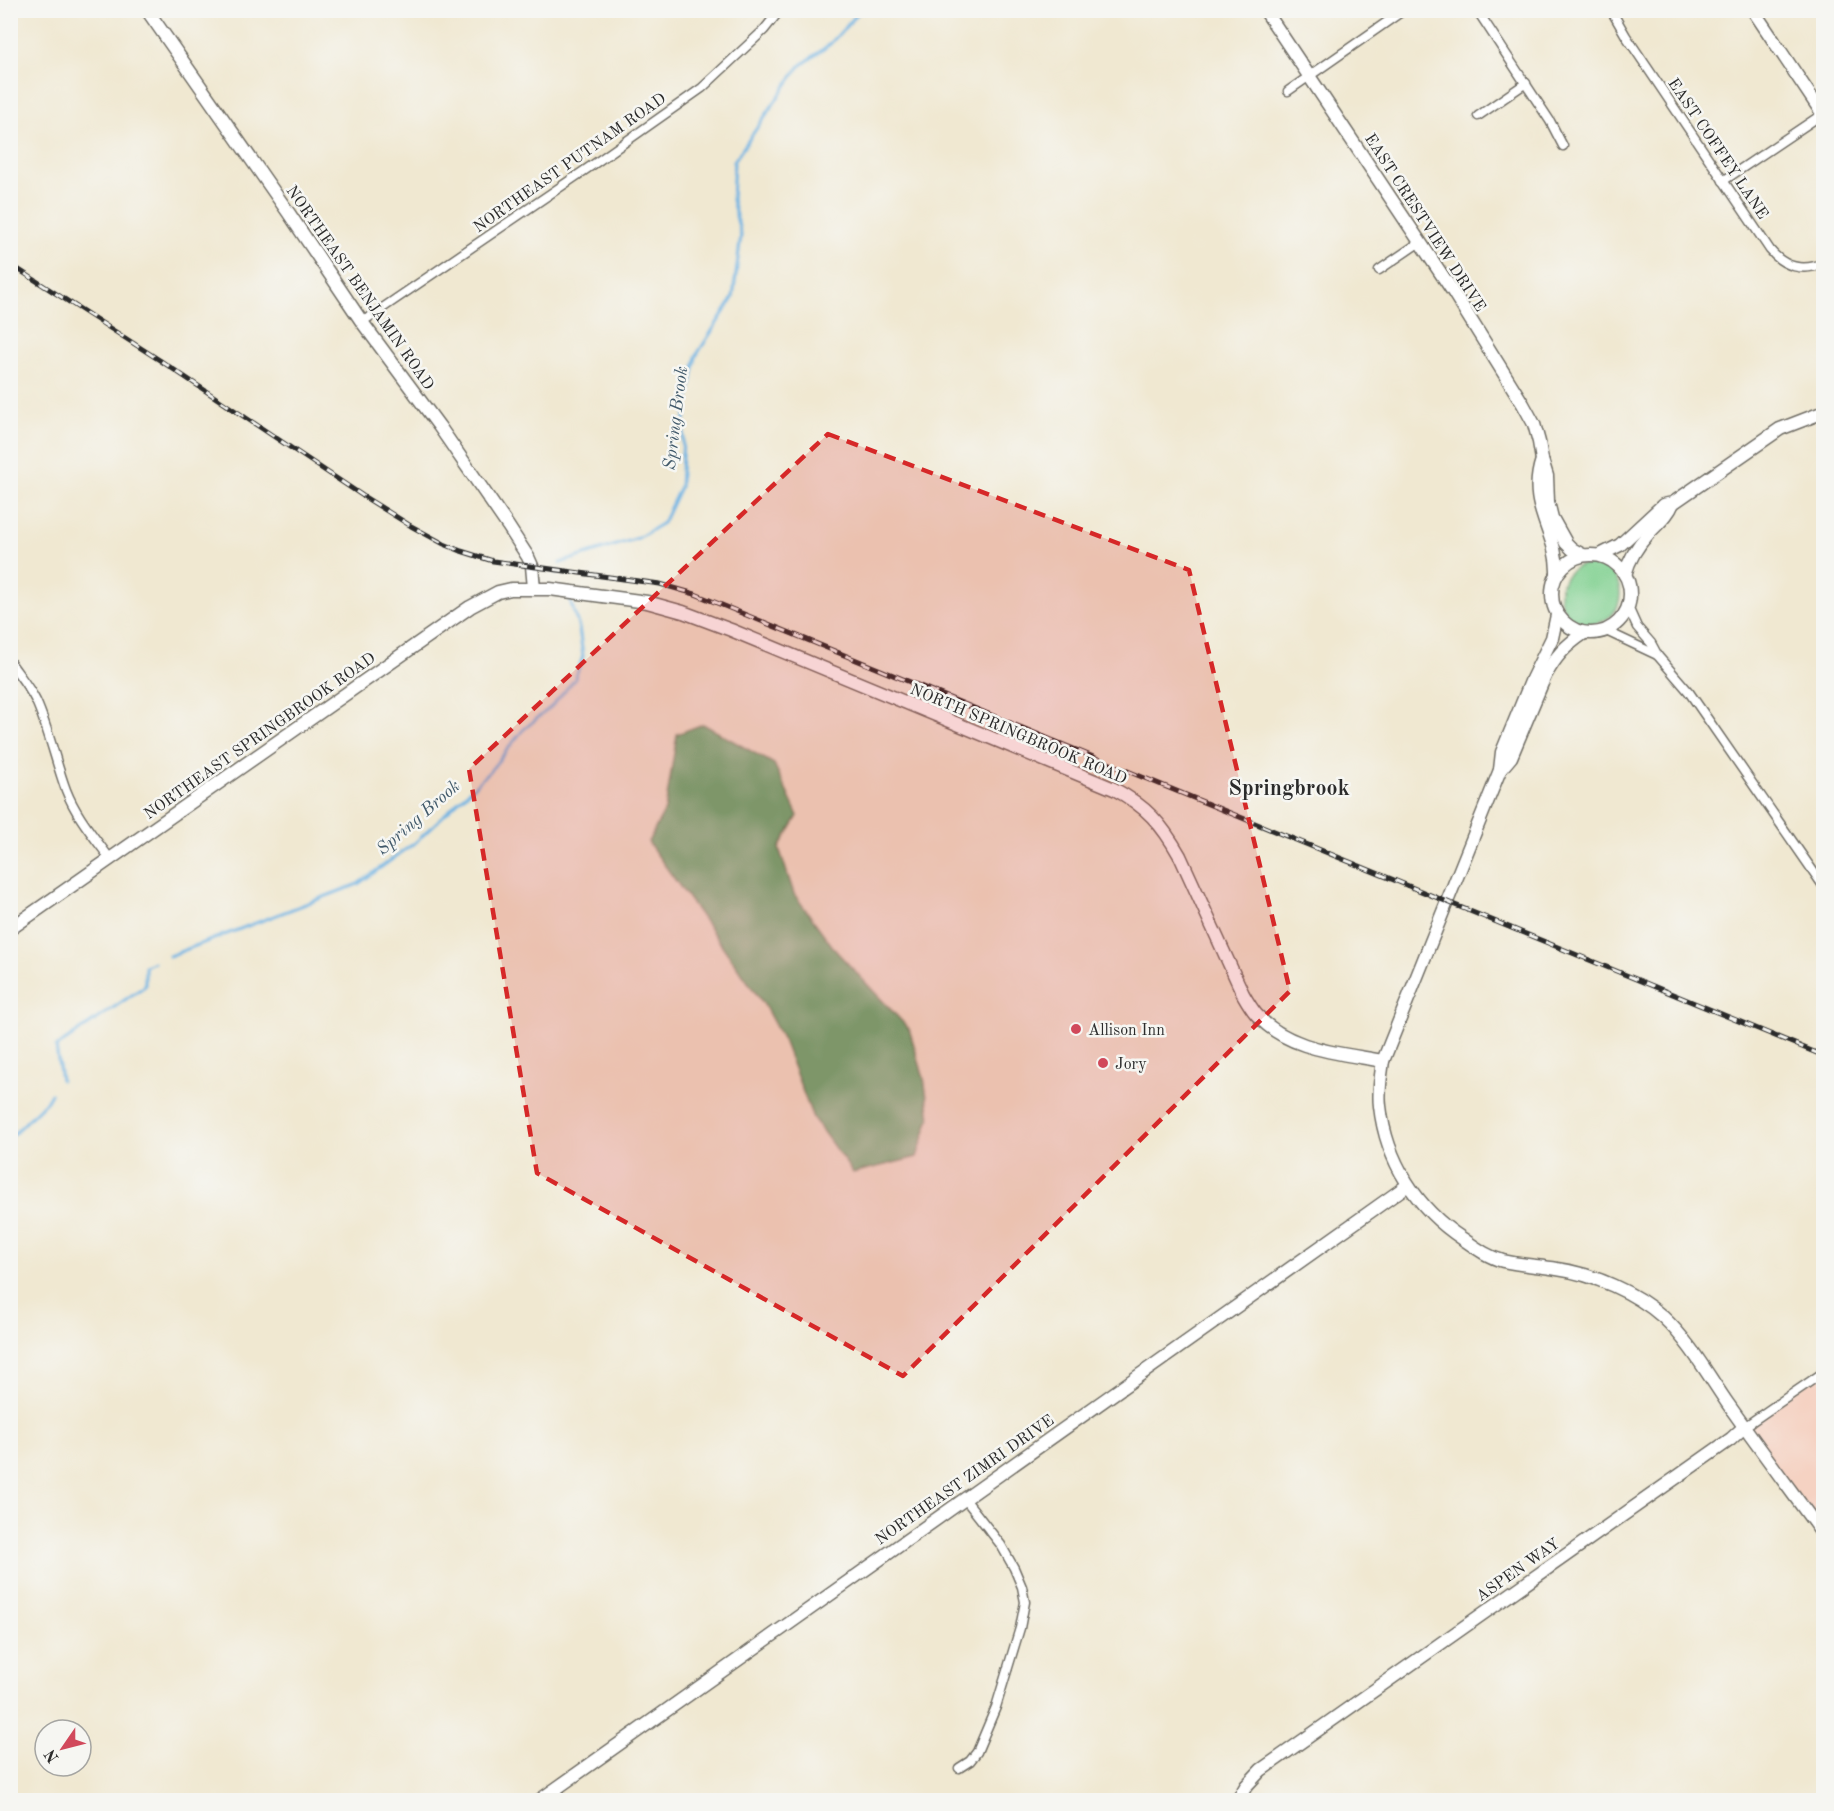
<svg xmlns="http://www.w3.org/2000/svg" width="1834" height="1811" font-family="'Old Standard TT',serif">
<rect width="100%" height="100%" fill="#f6f6f2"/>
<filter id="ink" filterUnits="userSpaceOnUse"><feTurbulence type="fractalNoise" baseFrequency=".0167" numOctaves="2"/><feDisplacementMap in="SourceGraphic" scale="12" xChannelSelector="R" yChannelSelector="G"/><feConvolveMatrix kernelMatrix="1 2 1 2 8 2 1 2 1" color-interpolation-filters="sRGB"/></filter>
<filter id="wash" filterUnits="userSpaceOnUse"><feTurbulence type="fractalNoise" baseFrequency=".008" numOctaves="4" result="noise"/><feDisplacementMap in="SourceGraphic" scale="24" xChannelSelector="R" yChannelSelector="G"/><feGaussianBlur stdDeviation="1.35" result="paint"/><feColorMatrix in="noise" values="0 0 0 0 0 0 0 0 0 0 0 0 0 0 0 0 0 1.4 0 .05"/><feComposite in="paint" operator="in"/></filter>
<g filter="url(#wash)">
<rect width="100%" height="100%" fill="#f0e8d1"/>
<path fill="#f5d2c2" d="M1823,1371v169l-79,-113z"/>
<circle fill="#80d090" stroke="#567e5e" stroke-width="1.5" cx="1590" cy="594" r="30"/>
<path fill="#68b27a" stroke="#4a6e52" stroke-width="1.5" d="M703,724l71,40 24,52 -19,32 15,46 42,57 73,78 15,49 6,40 -13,39 -64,16 -40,-55 -30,-78 -20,-37 -115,-161 17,-32 12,-76z"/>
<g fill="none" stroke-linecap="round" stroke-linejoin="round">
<g stroke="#6cb2e3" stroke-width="3">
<path d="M560,563l78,-25 25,-15 17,-36 4,-63 12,-68 37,-58 8,-63 -9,-35 2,-39 65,-94 31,-23 31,-34"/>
<path d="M557,574l1,-2"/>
<path d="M169,956l189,-72 58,-42 74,-71 33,-41 29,-24 23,-27 8,-23 -4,-28 -9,-28"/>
<path d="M61,1080l-5,-33 89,-61v-20l9,-4"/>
<path d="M10,1138l37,-37 4,-7"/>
</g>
</g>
</g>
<g filter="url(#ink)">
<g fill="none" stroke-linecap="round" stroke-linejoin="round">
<g stroke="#706d65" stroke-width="11">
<g id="street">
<path d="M1477,10l73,111 13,25"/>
<path d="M1611,10l15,26 144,214c14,17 33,22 54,13"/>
<path d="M1288,91l116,-81"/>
<path d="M1478,116l48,-33"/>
<path d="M1723,181l101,-68"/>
<path d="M1379,270l41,-28"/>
<path d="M362,322l232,-158 108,-76 62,-58 16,-20"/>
<path d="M1628,607l9,20 14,16 7,13 31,36 135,195"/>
<path d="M1606,631l51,24"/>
<path d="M10,662c9,13 19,25 26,39 13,29 19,59 30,89 10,26 29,48 45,70"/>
<path d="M1744,1427l80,-55"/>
<path d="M959,1768l11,-7 7,-9 19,-45 24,-79 5,-26 -3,-15 -8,-19 -13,-23 -36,-46"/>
</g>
</g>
<g stroke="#706d65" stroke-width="15">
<g id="secondary">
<path d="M147,10l141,202 74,110 77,104 69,100 20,31 4,9 2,22"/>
<path d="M1265,10l189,283 69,111 11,20 5,18 3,18 5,16 1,26 4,16 14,25 6,6 11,6"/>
<path d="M1753,10l71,106"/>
<path d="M1542,460c-16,47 16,72 15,113"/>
<circle cx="1591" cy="594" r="39"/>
<path d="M1600,555l20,-10 43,-40 10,-2 107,-74 44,-17"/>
<path d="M1625,575c4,-16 13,-30 24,-42 9,-10 19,-17 24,-30"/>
<path d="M1557,615l-5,23 -20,41 -30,73 -2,18 -117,291c-2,14 -5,30 -3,45 6,55 37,103 83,133 13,9 25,18 40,22 18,4 36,5 54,8 36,5 78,23 106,48 26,24 45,58 65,87 31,44 64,88 96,132"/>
<path d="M1500,770l11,-13 34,-81c11,-20 20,-30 39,-43"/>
<path d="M10,929l460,-322 28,-15 13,-3h39l97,13 36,10 48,18 383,159c32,17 48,35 66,67l63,138c4,7 8,14 13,20 31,36 83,39 127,47"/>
<path d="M540,1800l868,-615"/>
<path d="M1238,1800l8,-14 15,-16 470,-331 13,-12"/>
</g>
</g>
<use href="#street" stroke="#fff" stroke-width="8"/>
<use href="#secondary" stroke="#fff" stroke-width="12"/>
<g stroke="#2b2b2b" stroke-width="5">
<path id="rail" d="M10,264l151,97 202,135 48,30 33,18 17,7 32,10 167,23 35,10 1129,462"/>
</g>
<use href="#rail" stroke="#f6f6f2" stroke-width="3" stroke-dasharray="9" stroke-linecap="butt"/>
</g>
</g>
<path fill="#d62828" fill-opacity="0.2" stroke="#d62828" stroke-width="4.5" stroke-dasharray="12 8" stroke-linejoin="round" d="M828,434l361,136 101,421 -387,385 -366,-203 -68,-404z"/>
<g fill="#d1495b" stroke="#f6f6f2" stroke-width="2">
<circle cx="1076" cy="1029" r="6"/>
<circle cx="1103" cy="1063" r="6"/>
</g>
<g text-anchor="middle" stroke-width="5" stroke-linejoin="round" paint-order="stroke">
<g font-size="16" fill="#2b2b2b" stroke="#f6f6f2">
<text transform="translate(1719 148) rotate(56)" y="6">EAST COFFEY LANE</text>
<text transform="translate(569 162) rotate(-35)" y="6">NORTHEAST PUTNAM ROAD</text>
<text transform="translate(1426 222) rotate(57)" y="6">EAST CRESTVIEW DRIVE</text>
<text transform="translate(361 287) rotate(55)" y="6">NORTHEAST BENJAMIN ROAD</text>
<text transform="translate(1019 733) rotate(23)" y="6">NORTH SPRINGBROOK ROAD</text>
<text transform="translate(259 735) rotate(-35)" y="6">NORTHEAST SPRINGBROOK ROAD</text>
<text transform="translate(964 1479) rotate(-35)" y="6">NORTHEAST ZIMRI DRIVE</text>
<text transform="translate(1517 1569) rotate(-35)" y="6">ASPEN WAY</text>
</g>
<g font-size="16" fill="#2b2b2b" stroke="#f6f6f2" text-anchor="start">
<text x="1088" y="1035">Allison Inn</text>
<text x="1115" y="1069">Jory</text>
</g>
<g font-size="18" font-style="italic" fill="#425a6b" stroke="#f6f6f2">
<text transform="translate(675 418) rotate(-83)" y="6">Spring Brook</text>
<text transform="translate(418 817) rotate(-41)" y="6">Spring Brook</text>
</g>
<g font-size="22" font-weight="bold" fill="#2b2b2b" stroke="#f6f6f2">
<text x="1289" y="795">Springbrook</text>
</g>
</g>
<rect width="1834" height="1811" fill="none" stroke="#f6f6f2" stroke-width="36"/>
<g transform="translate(63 1748) rotate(235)"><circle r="28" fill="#f6f6f2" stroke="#a5a5a2" stroke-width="1.5"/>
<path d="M0-4.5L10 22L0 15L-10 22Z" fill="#d1495b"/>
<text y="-9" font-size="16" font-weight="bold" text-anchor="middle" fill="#2b2b2b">N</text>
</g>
</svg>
